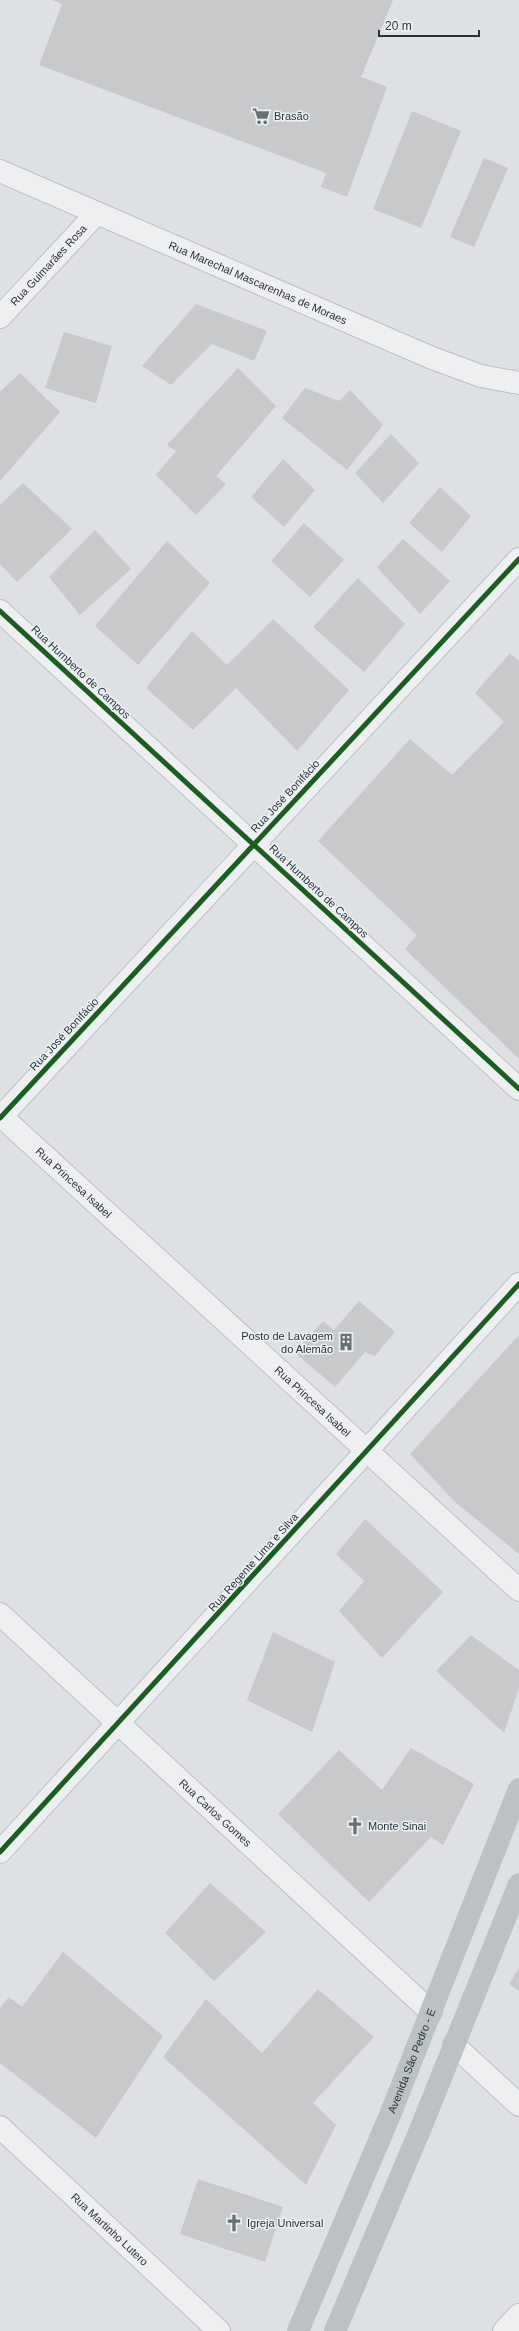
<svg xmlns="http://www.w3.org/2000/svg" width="519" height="2331" font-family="Arial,sans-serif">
<rect width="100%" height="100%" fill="#dee1e3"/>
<g fill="#c7c9cb">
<path d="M52,0h341l-32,77 26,10 -40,110 -26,-10 5,-14 -287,-108 23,-61z"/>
<path d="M412,111l49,20 -40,97 -48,-19z"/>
<path d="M484,158l24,10 -34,79 -24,-10z"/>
<path d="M196,304l71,27 -13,30 -42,-17 -41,41 -29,-19z"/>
<path d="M64,332l48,14 -16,57 -51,-15z"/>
<path d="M238,368l38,38 -60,70 10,8 -30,31 -40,-40 20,-24 -9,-6z"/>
<path d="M20,373l40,39 -60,69v-89z"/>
<path d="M305,388l34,13 11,-11 33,35 -36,45 -65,-52z"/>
<path d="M391,434l28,29 -36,40 -28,-30z"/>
<path d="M283,459l32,31 -31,37 -33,-30z"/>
<path d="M23,483l49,46 -55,53 -17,-18v-59z"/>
<path d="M440,487l31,29 -29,36 -33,-29z"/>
<path d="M304,523l40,37 -34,37 -39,-36z"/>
<path d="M95,530l36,39 -51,46 -31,-38z"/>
<path d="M403,539l47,42 -30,33 -43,-47z"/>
<path d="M167,541l43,42 -72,82 -43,-39z"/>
<path d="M358,578l47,46 -41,48 -51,-45z"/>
<path d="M273,619l76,71 -52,61 -61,-63 -43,42 -47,-42 46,-57 35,34z"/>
<path d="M510,653l9,8v398l-114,-110 12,-14 -99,-94 92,-102 42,36 52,-53 -29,-29z"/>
<path d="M359,1301l36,31 -20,24 -10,-4 -30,35 -40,-34 28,-32 11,9z"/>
<path d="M519,1335v219l-64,-52 -45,-48z"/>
<path d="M365,1519l78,73 -61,66 -43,-47 25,-30 -28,-27z"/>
<path d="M273,1632l62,30 -23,70 -65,-32z"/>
<path d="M471,1635l48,35v18l-15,45 -68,-62z"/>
<path d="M411,1748l63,36 -31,61 -12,-8 -62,65 -91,-88 61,-64 43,40z"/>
<path d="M210,1883l56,49 -52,49 -49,-48z"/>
<path d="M63,1952l100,84 -67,102 -96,-75v-55l9,-11 13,10z"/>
<path d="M519,1968v23l-10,-7z"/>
<path d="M318,1989l56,48 -61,66 23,22 -30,60 -143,-128 43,-58 56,54z"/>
<path d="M198,2179l85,28 -18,55 -85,-28z"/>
</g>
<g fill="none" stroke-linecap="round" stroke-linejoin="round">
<g stroke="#bcbfc1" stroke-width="24">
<g id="minor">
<path id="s1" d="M0,317l97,-104"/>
<path d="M0,611l519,478"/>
<path id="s2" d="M0,1115l519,475"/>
<path d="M0,1118l519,-559"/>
<path id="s3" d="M0,1614l431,398"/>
<path d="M0,1852l519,-568"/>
<path d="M454,2045l65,60"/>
<path id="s4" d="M0,2127l219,204"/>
<path d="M504,2331l15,-16"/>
</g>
</g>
<g stroke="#bcbfc1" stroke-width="24">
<g id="tertiary">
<path id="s5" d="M0,171l432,187 49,18 38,7"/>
</g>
</g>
<use href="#minor" stroke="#eeeff0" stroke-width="22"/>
<use href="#tertiary" stroke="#eeeff0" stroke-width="22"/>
<g stroke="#bcc1c3" stroke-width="22">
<path id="s6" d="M298,2331l92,-216 129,-326"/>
<path d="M335,2331l85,-201 99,-246"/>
</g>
<g stroke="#ebf1f3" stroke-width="8">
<g id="cycleway">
<path d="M0,611l519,478"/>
<path d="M0,1118l519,-559"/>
<path d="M0,1852l519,-568"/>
</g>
</g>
<use href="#cycleway" stroke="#1b5e20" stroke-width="5"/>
</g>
<defs>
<g id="supermarket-bare" transform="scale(1.38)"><path d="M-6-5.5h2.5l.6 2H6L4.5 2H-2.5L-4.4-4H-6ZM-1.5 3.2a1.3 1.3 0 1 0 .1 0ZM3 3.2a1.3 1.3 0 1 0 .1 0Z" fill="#677076" stroke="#ebf1f3" stroke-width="2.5" paint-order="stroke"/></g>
<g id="building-bare" transform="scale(1.38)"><path d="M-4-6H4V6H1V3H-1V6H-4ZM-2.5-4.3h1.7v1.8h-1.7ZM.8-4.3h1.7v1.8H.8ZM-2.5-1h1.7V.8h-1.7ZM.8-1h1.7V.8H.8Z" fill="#677076" stroke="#ebf1f3" stroke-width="2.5" paint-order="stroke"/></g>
<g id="church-bare" transform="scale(1.38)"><path d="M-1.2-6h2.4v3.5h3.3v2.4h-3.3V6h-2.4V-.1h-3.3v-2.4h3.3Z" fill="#677076" stroke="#ebf1f3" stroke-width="2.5" paint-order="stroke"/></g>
</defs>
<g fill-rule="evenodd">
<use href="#supermarket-bare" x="261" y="116"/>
<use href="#building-bare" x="346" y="1342"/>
<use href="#church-bare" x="355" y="1826"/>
<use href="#church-bare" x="234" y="2223"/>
</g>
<g text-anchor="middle" stroke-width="3" stroke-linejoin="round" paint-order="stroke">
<g font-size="11" fill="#27333b" stroke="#ebf1f3" text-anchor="start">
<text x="274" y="120">Brasão</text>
<text x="333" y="1340" text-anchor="end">Posto de Lavagem<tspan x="333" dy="13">do Alemão</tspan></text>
<text x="368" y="1830">Monte Sinai</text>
<text x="247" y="2227">Igreja Universal</text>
</g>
<g font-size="11" fill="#27333b" stroke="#ebf1f3">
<text dy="4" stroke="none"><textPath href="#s1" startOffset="71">Rua Guimarães Rosa</textPath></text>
<text dy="4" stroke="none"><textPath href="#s5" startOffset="281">Rua Marechal Mascarenhas de Moraes</textPath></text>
<text transform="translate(81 672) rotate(43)" y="4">Rua Humberto de Campos</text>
<text transform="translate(285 796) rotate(-47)" y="4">Rua José Bonifácio</text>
<text transform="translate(319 891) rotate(43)" y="4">Rua Humberto de Campos</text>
<text transform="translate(64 1034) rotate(-47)" y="4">Rua José Bonifácio</text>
<text dy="4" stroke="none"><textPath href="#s2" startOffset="100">Rua Princesa Isabel</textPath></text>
<text dy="4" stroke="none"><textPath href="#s2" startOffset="424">Rua Princesa Isabel</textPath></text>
<text transform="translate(253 1562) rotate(-48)" y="4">Rua Regente Lima e Silva</text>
<text dy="4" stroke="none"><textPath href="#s3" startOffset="293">Rua Carlos Gomes</textPath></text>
<text dy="4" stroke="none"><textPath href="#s6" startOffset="293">Avenida São Pedro - E</textPath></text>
<text dy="4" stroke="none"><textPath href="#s4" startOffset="150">Rua Martinho Lutero</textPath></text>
</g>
</g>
<path d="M379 30v6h100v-6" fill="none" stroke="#27333b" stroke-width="2"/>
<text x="385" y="30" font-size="12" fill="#27333b" stroke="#ebf1f3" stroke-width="3" paint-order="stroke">20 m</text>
</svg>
